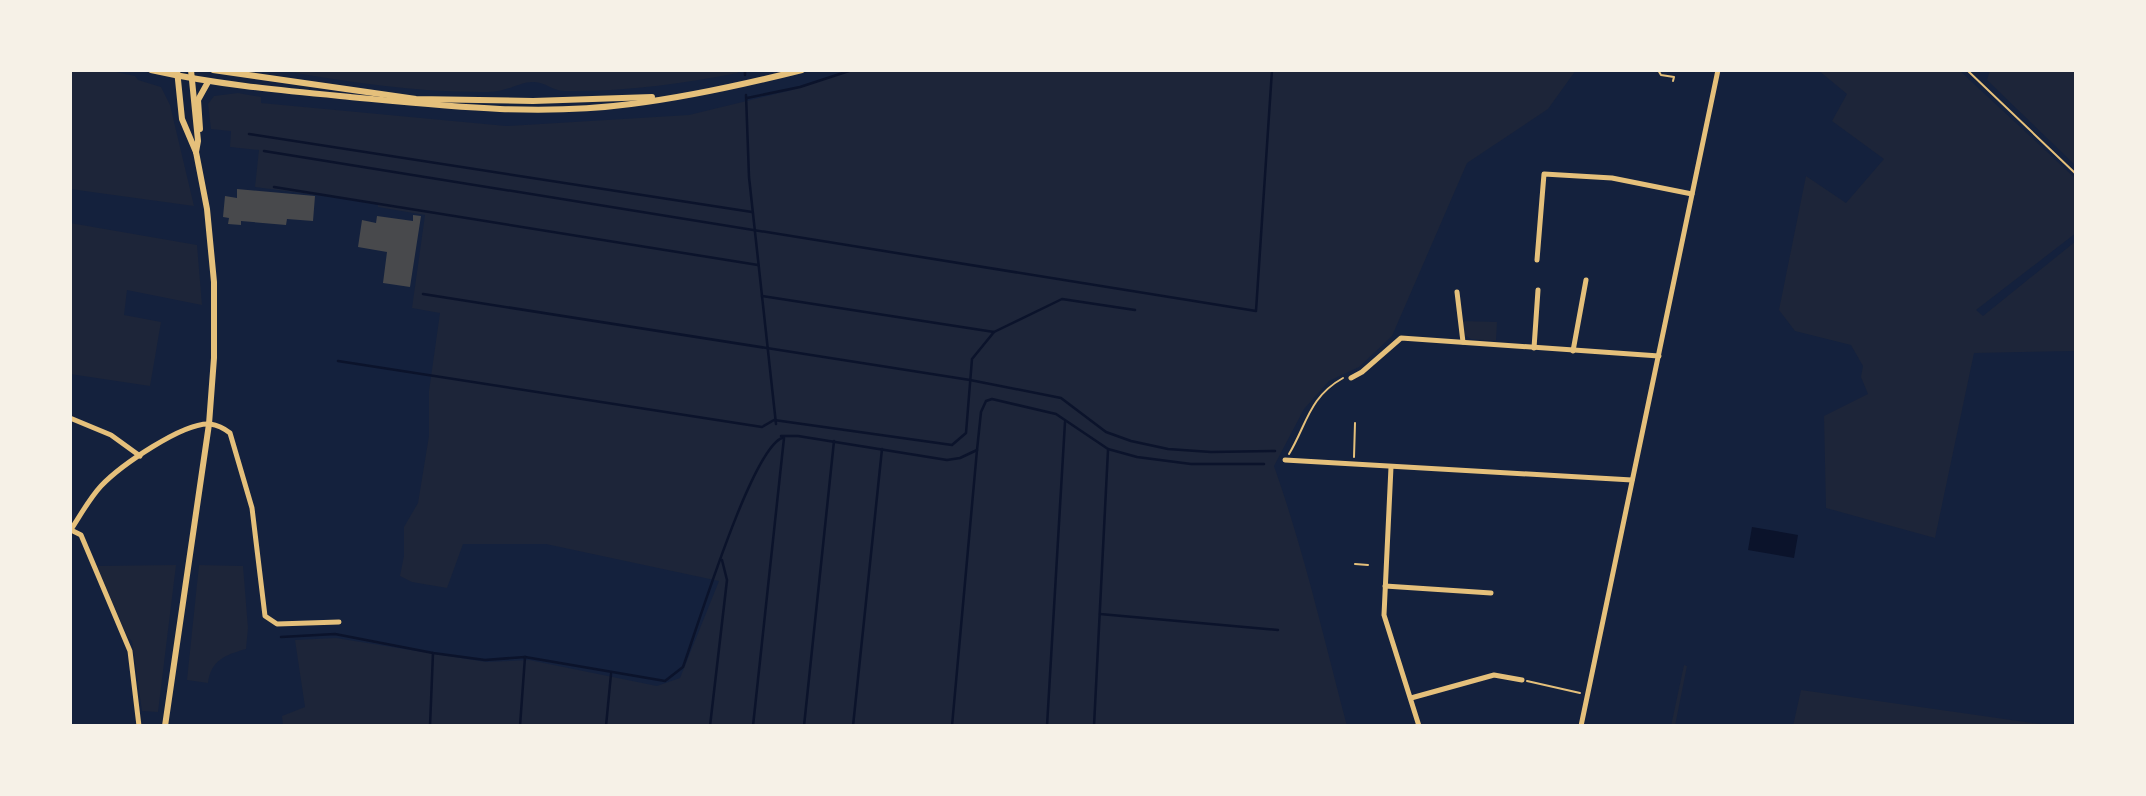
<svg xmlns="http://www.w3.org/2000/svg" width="2146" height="796" font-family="'Open Sans',sans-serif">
<rect width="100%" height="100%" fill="#14213d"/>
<g fill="#1d2539">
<path d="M70,70h37l28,6 3,4 23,7 9,18 24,101 -124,-17z"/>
<path d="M278,70h459l1,3c-58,11 -115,19 -174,18 -11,0 -19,-9 -30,-9 -13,-1 -27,10 -45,10 -71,1 -141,-10 -211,-22z"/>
<path d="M853,70h723l-28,39 -81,54 -75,173 -33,31 -30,14 -25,28 -30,57c30,85 50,173 73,260h-1064l-1,-10 23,-9 -10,-67 41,-2 150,24 43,-2 128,26 23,-8 39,-97 -173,-37h-83l-16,44 -35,-6 -12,-6 4,-20v-29l14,-24 11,-67v-45l11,-78 -28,-5 13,-93 -47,-8v-4l-123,-16 4,-37 -29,-3 1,-16 -20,-2 -3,-25 6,-8 24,-3 23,4v6l245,23 183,-11 103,-25z"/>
<path d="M1818,70h141l117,109v54l-100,77 7,6 93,-75v110l-102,2 -39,185 -109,-30 -2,-92 44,-22 -7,-17 2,-11 -12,-21 -56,-14 -16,-21 27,-134 40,27 38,-44 -52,-38 15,-27z"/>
<path d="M1990,70h86v96l-89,-86z"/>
<path d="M70,223l127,22 5,60 -75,-15 -3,25 37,7 -11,64 -80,-12z"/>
<path d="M1462,321l35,1 -1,19 -25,-2 -6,-4z"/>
<path d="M176,565l-18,147 -16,-1 -10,-70 -5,-5 -30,-70z"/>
<path d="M199,565l44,1 5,62 -2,21c-21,6 -35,11 -38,34l-21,-3z"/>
<path d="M1684,665l3,1 -12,60h-4z"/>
<path d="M1801,690l253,36h-261z"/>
</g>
<path fill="#0b132b" d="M1752,527l46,8 -4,23 -46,-8z"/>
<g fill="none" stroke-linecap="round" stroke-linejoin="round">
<g stroke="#0b132b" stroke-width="2.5">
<path d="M745,70v5"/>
<path d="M746,95l3,82 27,247"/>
<path d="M747,98l53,-11 52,-17"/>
<path d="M249,134l503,78"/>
<path d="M264,151l992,160 16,-241"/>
<path d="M274,187l484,78"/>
<path d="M423,294l547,86 91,18 45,34 25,9 37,8 43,3 64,-1"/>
<path d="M762,296l232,36"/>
<path d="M338,361l424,66 12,-7 178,25 14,-12 6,-74 22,-27 68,-33 73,11"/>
<path d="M781,436h17l149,24 13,-2 17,-8 4,-38 5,-11 6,-2 64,15 52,35 29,8 54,7h73"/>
<path d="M1100,614l178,16"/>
<path d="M281,637l54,-3 98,19 52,7 40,-3 140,24 18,-14c14,-38 68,-217 99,-229"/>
<path d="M430,726l3,-73"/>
<path d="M520,726l5,-69"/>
<path d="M606,726l5,-52"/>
<path d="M710,726l17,-146 -5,-20"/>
<path d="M753,726l31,-288"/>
<path d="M804,726l30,-285"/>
<path d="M853,726l29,-277"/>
<path d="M952,726l25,-276"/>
<path d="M1047,726l18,-304"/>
<path d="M1094,726l14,-276"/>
</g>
</g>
<g fill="#48494c">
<path d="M237,189l78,7 -2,25 -26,-2 -1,6 -45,-4v4l-13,-1 1,-6 -6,-1 2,-21 12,2z"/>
<path d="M413,215l8,1 -11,71 -27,-4 4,-31 -29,-5 4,-27 14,3 1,-7 36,5z"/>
</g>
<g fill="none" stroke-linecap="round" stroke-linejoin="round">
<g stroke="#e5c07b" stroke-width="2">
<path d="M1658,70l3,5 13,2 -1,4"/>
<path d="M1967,70l109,104"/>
<path d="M1289,454c18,-30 20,-57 54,-76"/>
<path d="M1354,457l1,-34"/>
<path d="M1355,564l13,1"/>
<path d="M1527,681l53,12"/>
</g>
<g stroke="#e5c07b" stroke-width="5">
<path d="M1537,260l7,-86 68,4 80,16"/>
<path d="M1457,292l6,50"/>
<path d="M1534,348l4,-58"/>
<path d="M1573,351l13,-71"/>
<path d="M1351,378l11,-6 39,-34 258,18"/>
<path d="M70,418l41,17 29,21"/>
<path d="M1285,460l347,20"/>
<path d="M1391,467l-7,148 35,111"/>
<path d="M71,530l10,5 49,116 9,75"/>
<path d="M70,531c10,-15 19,-32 31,-45 19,-20 82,-64 109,-62 7,1 15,5 20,9l22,75 13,108 12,8 62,-2"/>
<path d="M1385,586l106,7"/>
<path d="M1411,698l83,-23 28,5"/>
<path d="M1581,726l137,-656"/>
</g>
<g stroke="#e5c07b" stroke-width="6">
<path d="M151,70c63,14 125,20 189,26 96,9 194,21 291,8 57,-7 115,-20 171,-34"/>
<path d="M191,70l7,71 -2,11"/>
<path d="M213,70l203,29 117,2 119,-4"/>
<path d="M200,129l-2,-29 10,-18"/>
<path d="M165,726l44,-302 5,-66v-76l-7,-73 -11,-57 -14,-33 -5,-49"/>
</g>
</g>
<rect width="2146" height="796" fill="none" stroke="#f6f1e7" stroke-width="144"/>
</svg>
